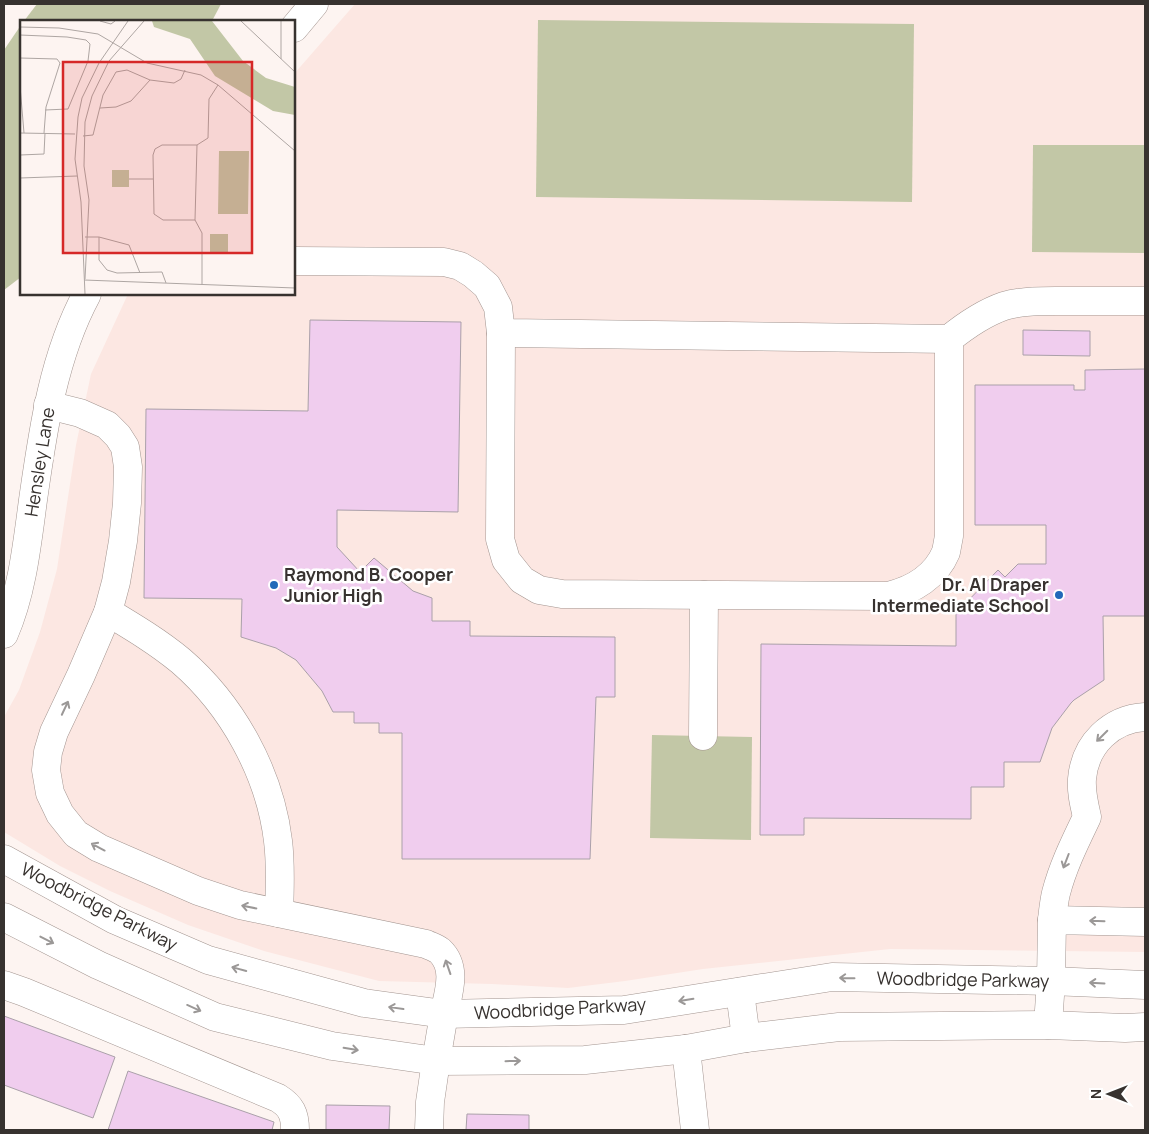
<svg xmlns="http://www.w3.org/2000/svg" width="1149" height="1134" font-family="Manrope,sans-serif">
<rect width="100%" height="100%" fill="#fdf4f1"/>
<path fill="#fce7e2" d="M355,4h790v948l-255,-3 -187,20 -78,12 -57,7 -76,-4 -113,-3 -115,-30 -76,-26 -78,-34 -50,-25 -56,-34v-115l15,-27 21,-58 17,-63 19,-124 15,-71 37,-80h166v-220z"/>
<g fill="#c2c7a6">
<path d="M37,4h184l-9,17h-188z"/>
<path d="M538,20l376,4 -2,178 -376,-5z"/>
<path d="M21,25v252l-17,13v-240z"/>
<path d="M1033,145h112v108l-113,-1z"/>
<path d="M652,735l100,2 -1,103 -101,-2z"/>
</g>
<g fill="#f0cdee" stroke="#aaa0a9">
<path d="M310,320l151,2 -3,190 -121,-2v37l23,25 14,-14 39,33 19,7v23h38v15l145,1v60h-19l-6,162h-188v-126h-23v-10h-25v-11h-21l-11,-21 -26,-31 -20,-12 -35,-11 1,-38 -98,-1 2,-189 162,2z"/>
<path d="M1023,330l67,1v25l-67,-1z"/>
<path d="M1145,369v247h-42l1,64 -30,20 -3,3 -19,25 -12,34h-36v25h-33v32l-167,-1v17h-44l1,-191 195,2v-33l42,-43 7,7 13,-13h28v-39h-71v-140h99v5h11v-20z"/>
<path d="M4,1016l111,41 -22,61 -89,-33z"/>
<path d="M128,1071l146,51 -2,8h-164z"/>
<path d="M326,1105l64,1 -1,24h-63z"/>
<path d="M467,1114l62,1v15h-63z"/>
</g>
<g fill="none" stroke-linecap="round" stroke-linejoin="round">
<g stroke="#a39590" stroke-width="29">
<g id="minor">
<path d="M294,28l20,-24"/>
<path d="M294,261l150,1 16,4 13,8 14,12 11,21 3,26 448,6c16,-13 35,-26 55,-33 21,-6 44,-5 65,-5 25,0 51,0 76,0"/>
<path d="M501,333l-1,206 6,21 16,20 17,10 23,4 326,2c25,-6 48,-20 58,-44 1,-5 2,-11 3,-16v-197"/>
<path d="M48,405l32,8 27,12 11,11 7,11 3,20 -1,36 -4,38 -7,41 -8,30 -27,63 -27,57 -6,20 -2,18 4,23 10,21 16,20 23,14 99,43 42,14 186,39c4,2 10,4 14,7 18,17 8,43 4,63"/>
<path d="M108,612c25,15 50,30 73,49 51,44 89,112 97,180 3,23 2,48 1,72"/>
<path d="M4,634c18,-41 23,-89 29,-134 10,-70 20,-143 54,-206"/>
<path d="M703,736l1,-141"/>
<path d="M1052,920c1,-9 2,-19 4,-27 7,-27 19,-51 31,-76 -3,-13 -6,-25 -5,-38 3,-35 29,-60 63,-62"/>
<path d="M4,985l20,7 254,106c13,8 17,16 17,32"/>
<path d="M1048,1025l3,-44 1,-61 93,2"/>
<path d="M686,1049l9,81"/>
<path d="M429,1130l1,-28 6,-41"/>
</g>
</g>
<g stroke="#a39590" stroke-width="29">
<g id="major">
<path d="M4,859l111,61 93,40 156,43 80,11 180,-4 208,-33 219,4 94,4"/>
<path d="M4,917l94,48 117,52 117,29 104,15 149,-1 101,-11 60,-11 93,-11 209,-2 77,3 20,-1"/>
<path d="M740,992l6,46"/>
<path d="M436,1061l8,-47"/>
</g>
</g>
<use href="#minor" stroke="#fff" stroke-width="28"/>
<use href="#major" stroke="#fff" stroke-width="28"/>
</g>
<defs><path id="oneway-shaft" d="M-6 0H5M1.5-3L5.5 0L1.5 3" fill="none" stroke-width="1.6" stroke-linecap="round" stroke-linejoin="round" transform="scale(1.25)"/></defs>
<g stroke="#9b9897">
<use href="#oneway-shaft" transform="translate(65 708) rotate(-65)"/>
<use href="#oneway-shaft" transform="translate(1102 736) rotate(135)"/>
<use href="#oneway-shaft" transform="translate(98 847) rotate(-152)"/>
<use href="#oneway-shaft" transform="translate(1066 861) rotate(111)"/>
<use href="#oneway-shaft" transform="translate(249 907) rotate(-169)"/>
<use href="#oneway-shaft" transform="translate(1097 921) rotate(-178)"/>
<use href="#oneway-shaft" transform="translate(47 940) rotate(27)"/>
<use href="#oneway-shaft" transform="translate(448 967) rotate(-109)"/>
<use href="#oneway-shaft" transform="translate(239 969) rotate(-165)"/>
<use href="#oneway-shaft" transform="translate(847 978) rotate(-179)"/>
<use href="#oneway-shaft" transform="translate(1097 983) rotate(-177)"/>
<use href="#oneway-shaft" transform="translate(686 1000) rotate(171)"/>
<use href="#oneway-shaft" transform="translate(194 1008) rotate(24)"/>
<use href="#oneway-shaft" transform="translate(396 1008) rotate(-172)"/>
<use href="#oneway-shaft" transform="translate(351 1049) rotate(9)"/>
<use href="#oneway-shaft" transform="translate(513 1061) rotate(-1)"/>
</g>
<g fill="#2169b9" stroke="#fff" stroke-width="2">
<circle cx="274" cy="585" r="5"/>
<circle cx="1059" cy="595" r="5"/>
</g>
<g text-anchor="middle" stroke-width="5" stroke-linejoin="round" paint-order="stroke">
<g font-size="18" fill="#37322f" stroke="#fff">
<text transform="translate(40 462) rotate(-81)" y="6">Hensley Lane</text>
<text transform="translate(99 907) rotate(27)" y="6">Woodbridge Parkway</text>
<text transform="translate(963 980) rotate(1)" y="6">Woodbridge Parkway</text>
<text transform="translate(560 1009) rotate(-3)" y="6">Woodbridge Parkway</text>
</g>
<g font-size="18" font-weight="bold" fill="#37322f" stroke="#fff" text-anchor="start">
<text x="284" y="581">Raymond B. Cooper<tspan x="284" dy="21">Junior High</tspan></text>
<text x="1049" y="591" text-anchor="end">Dr. Al Draper<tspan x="1049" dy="21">Intermediate School</tspan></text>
</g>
</g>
<g transform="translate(20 20)">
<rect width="275" height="275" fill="#fdf4f1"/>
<path d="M132,1h60l31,40 23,17 29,9v50v-22l-22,-4 -58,-35 -25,-37 -36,-12zM199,131h30l-1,63h-30zM92,150h17v17h-17zM190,214h18v20h-18z" fill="#c2c7a6"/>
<path fill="none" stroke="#aea6a3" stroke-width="1" d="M80,1l11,3 4,-3M221,1l54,51M0,7l39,1 39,6 49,29 54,12 17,10 77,66M0,15l47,2 19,3 4,4 -2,17 -20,48 -23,1M0,38l37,1 3,4 -14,44 -2,26M261,39v-38M0,66l4,47M80,88l16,-1 15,-6 19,-21M0,113l55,1M63,116l10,-1 10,-40 13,-23 11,-2 23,10 24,3 7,-4 4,-9M0,135l24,-1 1,-21M0,158l57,-2M109,159h24M175,200h-32l-9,-6 -1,-59 2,-6 7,-4h35M65,217h14v23l8,10 10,3 45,-1 4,11M79,217l30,8 11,28M65,259l4,-79 -5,-34 1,-44 7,-26 17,-35 35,-40M64,260l211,8M182,265v-52l-7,-13 2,-75 11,-7 1,-39 9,-14M65,274l-4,-92 -6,-43 3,-42 4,-19 17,-35 29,-42"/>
<path fill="#d62828" fill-opacity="0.15" stroke="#d62828" stroke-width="2.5" d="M43,42h189v191h-189z"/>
<rect width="275" height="275" fill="none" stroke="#37322f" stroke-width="2.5"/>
</g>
<rect width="1149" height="1134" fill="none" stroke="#37322f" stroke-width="10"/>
<g transform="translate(1109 1094) rotate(270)" stroke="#ffffff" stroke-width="4" paint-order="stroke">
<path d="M0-4L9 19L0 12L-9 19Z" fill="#37322f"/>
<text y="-8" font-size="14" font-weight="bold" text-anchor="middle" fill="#37322f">N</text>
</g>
</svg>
